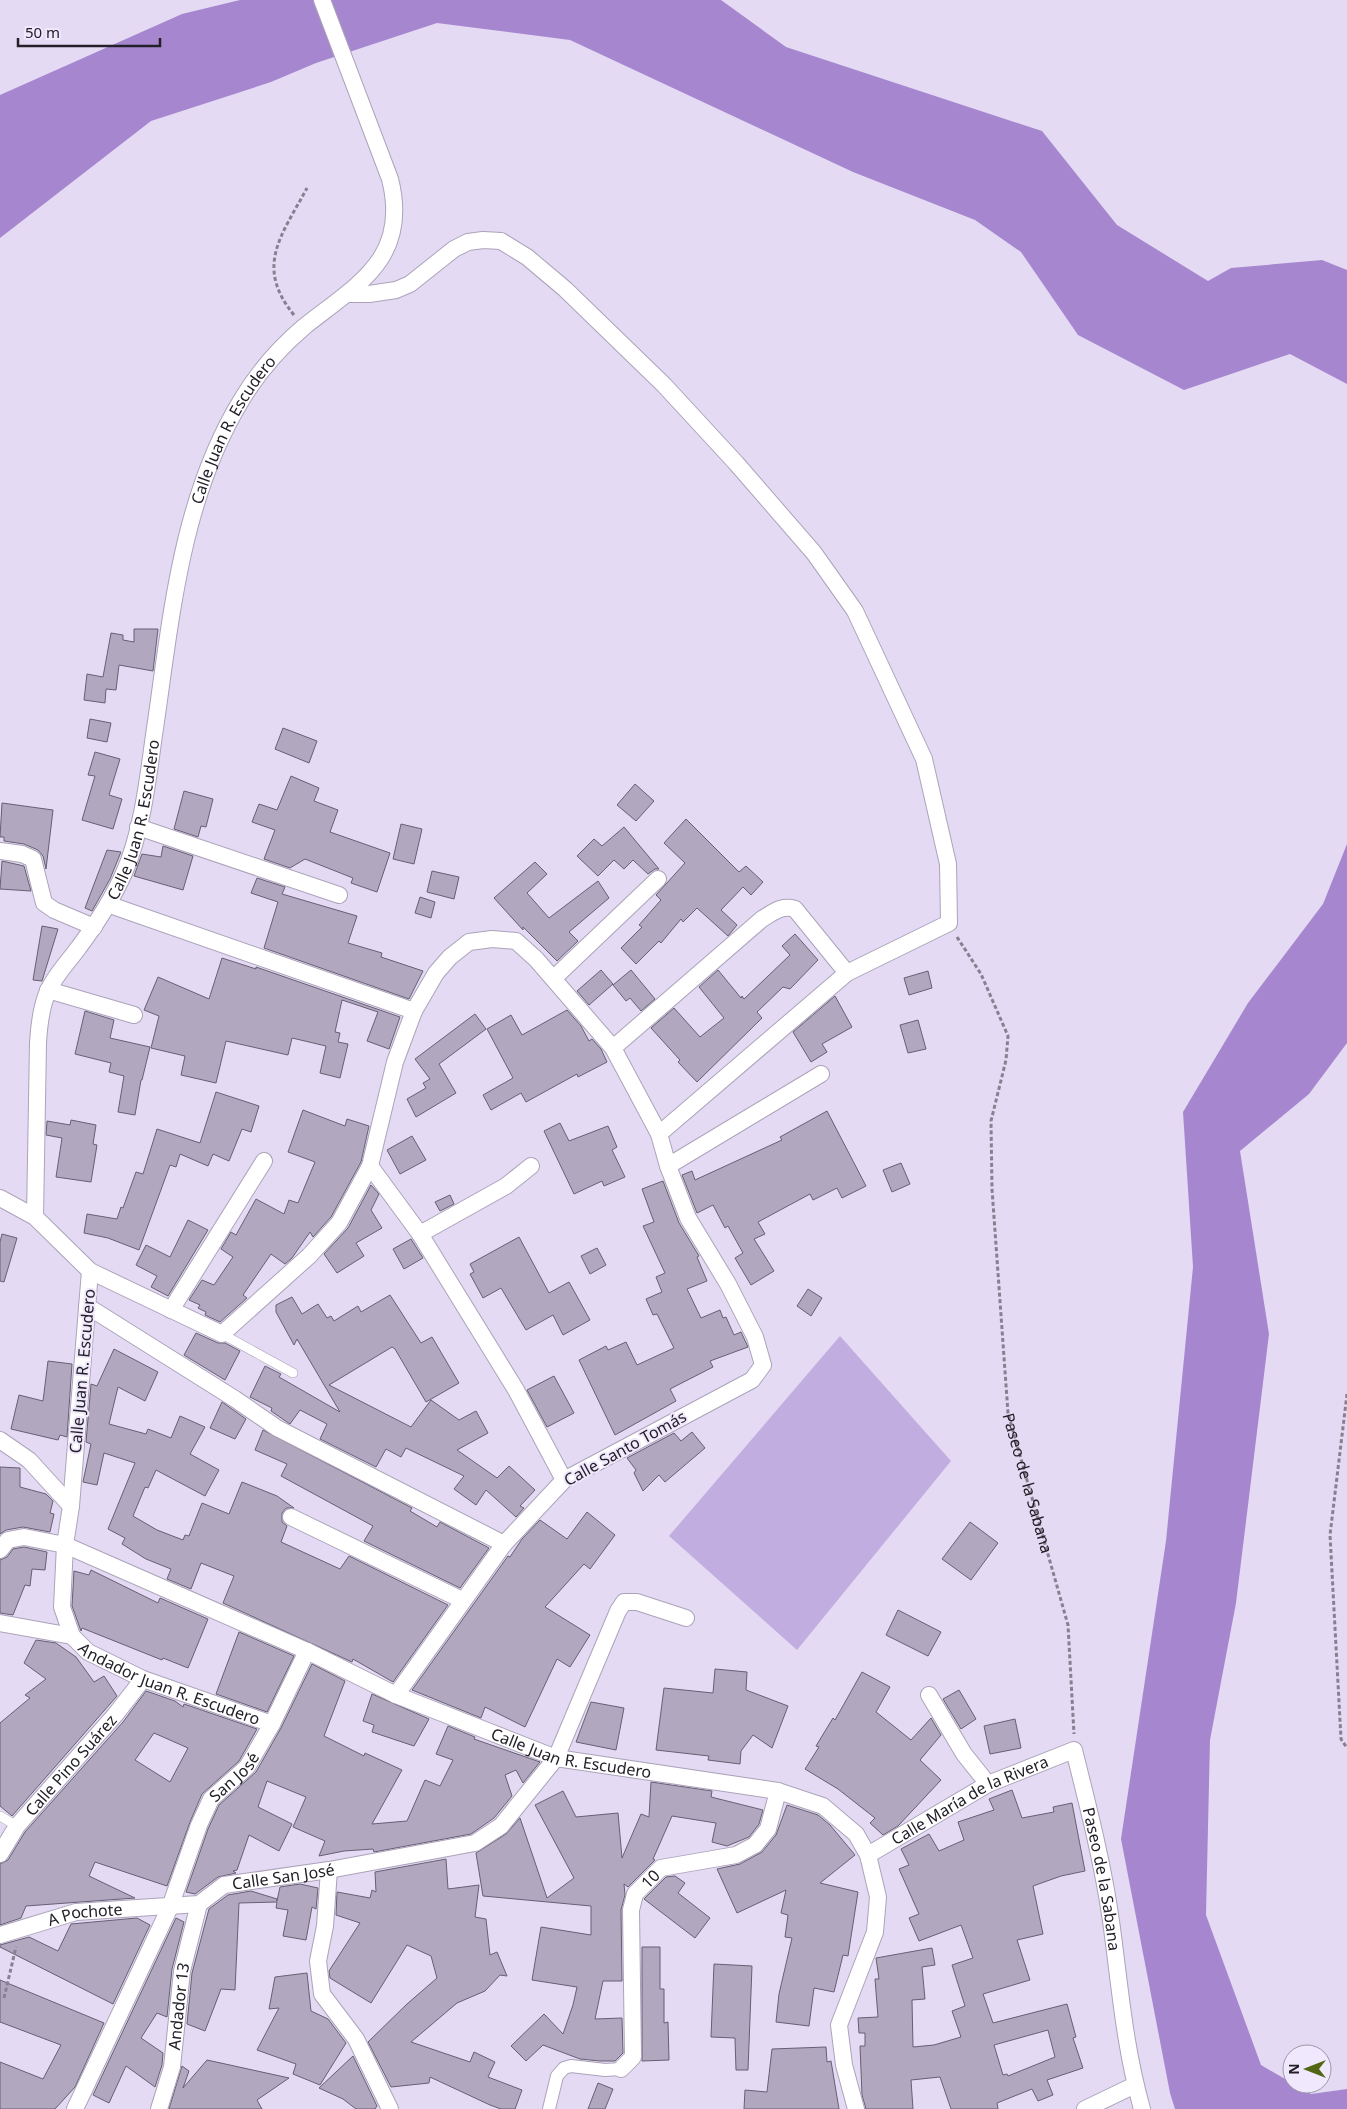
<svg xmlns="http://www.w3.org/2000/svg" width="1347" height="2109" font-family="'Noto Sans',sans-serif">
<rect width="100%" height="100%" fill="#e4daf3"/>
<path fill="#c1addf" d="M840,1336l111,125 -154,189 -128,-114z"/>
<g fill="#a687cf">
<path d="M240,0h481l65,47 256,84 75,94 91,56 23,-13 91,-8 25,10v114l-57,-30 -106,36 -106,-55 -57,-83 -46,-32 -122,-48 -283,-132 -133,-17 -121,40 -45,19 -120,39 -151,117v-143l182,-81z"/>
<path d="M1347,844v199l-38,51 -69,57 29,183 -33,269 -26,137 -4,175 55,150 50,29 36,-5v20h-172l-5,-16 -49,-254 45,-298 27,-274 -10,-155 65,-109 75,-99z"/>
</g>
<g fill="#b1a8bf" stroke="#675f74" fill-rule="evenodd">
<path d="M134,629h24l-5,42 -34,-6 -3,25 -10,-1 -1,14 -21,-3 3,-26 16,3 8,-44 12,2v5l11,2z"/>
<path d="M90,719l21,4 -4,19 -20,-4z"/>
<path d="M283,728l34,13 -8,22 -34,-14z"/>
<path d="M95,752l25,7 -11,36 13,4 -9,30 -31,-9 13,-44 -7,-1z"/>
<path d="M291,776l28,12 -5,13 24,9 -8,22 60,21 -13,39 -26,-9 2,-5 -48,-19 -15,9 -26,-9 11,-29 -23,-8 7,-18 18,6z"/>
<path d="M635,784l19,17 -18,20 -19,-16z"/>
<path d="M184,791l29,8 -7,28 -5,-1 -3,11 -24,-8z"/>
<path d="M2,803l51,7 -7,59 -3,-13 -5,-6 -14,-6 -20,-3v-4h-4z"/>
<path d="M686,819l53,53 7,-6 17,16 -12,13 -8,-8 -22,23 16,15 -9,11 -31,-28 -14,14 -2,-3 -20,24 -2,-2 -23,23 -15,-16 21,-21 -3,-2 22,-25 -5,-5 29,-32 -21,-20z"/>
<path d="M401,824l21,5 -8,35 -21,-5z"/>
<path d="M624,827l35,42h-4l-7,5 -15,-14 -9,9 -10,-9 -16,16 -21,-20 17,-17 8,7z"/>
<path d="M163,846l30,10 -10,34 -49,-14 8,-22 19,3z"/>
<path d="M107,850l14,2 -11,27 -18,32 -7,-3z"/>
<path d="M2,861l22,5 7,25 -31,-2z"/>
<path d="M535,862l12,12 -20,19 22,25 49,-37 11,17 -40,34 9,9 -21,20 -34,-34v3l-29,-32z"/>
<path d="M432,871l27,6 -5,22 -27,-7z"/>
<path d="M257,878l28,9 -3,7 75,22 -9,27 34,10 -1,4 42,14 -14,28 -145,-51 14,-46 -27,-9z"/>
<path d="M420,897l15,5 -4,16 -16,-5z"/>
<path d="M42,926l16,3 -16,52 -9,-1z"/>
<path d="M795,934l23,26 -28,29 -7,-2 -26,25 5,6 -65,64 -19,-20 2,-2 -29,-32 23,-20 26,29 24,-19 -25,-31 19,-17 23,28 1,-2 2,3 46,-44 -8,-9z"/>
<path d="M222,958l34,11v-2l144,50 -11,32 -22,-8 11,-29 -36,-12 -7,32 5,1 -2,9 10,2 -8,34 -20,-5 6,-27 -34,-8 -4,17 -62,-14 -10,42 -35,-8 4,-19 -34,-8 8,-32 -15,-6 14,-33 51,22z"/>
<path d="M601,970l12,14 -24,21 -12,-14z"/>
<path d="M631,970l24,29 -14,12 -11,-13 -4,3 -13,-16z"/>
<path d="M928,971l4,17 -23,7 -5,-17z"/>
<path d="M835,996l17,31 -30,17 5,8 -16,10 -18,-30z"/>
<path d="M567,1010l14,16 8,15 3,-2 9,10 6,13 -29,15 -1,-3 -51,28 -5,-9 -30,17 -8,-15 30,-17 -26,-49 24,-14 11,20z"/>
<path d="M85,1011l29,9 -4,18 40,9 -8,33h-1l-6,35 -17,-3 6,-36 -15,-4 2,-9 -36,-9z"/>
<path d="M475,1014l11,15 -47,35 17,29 -40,24 -9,-18 19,-11 -3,-5 7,-4 -15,-20z"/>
<path d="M918,1020l8,29 -18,4 -8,-28z"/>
<path d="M216,1092l43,14 -8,26 -9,-3 -13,32 -16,-7 -5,12 -28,-12 -4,13 -6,-2 -31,85 -31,-12 -24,-5 3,-19 30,5 4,-12 2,1 13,-36 7,2 14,-45 43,14z"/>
<path d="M303,1110l42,16 2,-7 22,7 -8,36 -30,55 -18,20 -3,-5 -18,26 -7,6 -14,-10 -28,41 4,3 -27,24 -15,-7 1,-3 -8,-4 2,-3 -11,-5 13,-20 12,5 19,-28 -12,-8 10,-17 5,3 20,-36 28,15 5,-14 9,3 17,-41 -27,-10z"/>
<path d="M827,1111l39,75 -24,12 -5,-10 -24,12 -3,-6 -52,28 7,12 -11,5 20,32 -23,14 -16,-27 8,-5 -15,-27 -3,2 -12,-23 -16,8 -15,-38 10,-4 3,9 87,-40 -2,-3z"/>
<path d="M71,1120l25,5 -3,19 4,1 -6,37 -35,-5 6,-39 -16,-3 1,-14 23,4z"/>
<path d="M560,1123l9,18 39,-15 9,21 -5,3 13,27 -21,9 -2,-5 -28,13 -30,-63z"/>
<path d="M412,1136l14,24 -26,14 -13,-24z"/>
<path d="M901,1163l9,21 -18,8 -9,-22z"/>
<path d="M663,1181l16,42 20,33 -2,1 10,24 -20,8 14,29 19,-8 3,8 3,-1 8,18 7,-3 7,15 -38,14 3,6 -43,22 6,12 -61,34 -36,-75 27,-14 2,4 18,-8 11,23 37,-17 -17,-34 -4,1 -7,-16 16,-7 -6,-15 9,-4 -22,-47 11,-4 -12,-33z"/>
<path d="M371,1185l8,9 -8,16 11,18 -26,15 8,13 -27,17 -13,-19 24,-26z"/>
<path d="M450,1195l4,9 -14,7 -5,-9z"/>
<path d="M188,1220l20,10 -40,66 -17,-9 6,-11 -21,-11 10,-20 24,12z"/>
<path d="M2,1234l15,4 -13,44 -4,-1v-39z"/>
<path d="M519,1237l30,56 20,-11 21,38 -27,15 -10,-20 -27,15 -25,-42 -18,10 -13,-24 4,-2 -4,-8z"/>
<path d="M411,1239l12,19 -19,11 -11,-20z"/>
<path d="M597,1248l9,17 -16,9 -9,-18z"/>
<path d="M808,1289l14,9 -11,18 -14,-10z"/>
<path d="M390,1295l31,48 11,-6 27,46 -33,19 -31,-53 -3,-2 -63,38 82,42 20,-27 28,20 17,-9 12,22 -31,17 40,28 12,-12 26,24 -15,16 4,2 -8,9 -30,-27 -10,15 -22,-16 10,-13 -58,-28 -5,9 -15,-8 -10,18 -56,-28 7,-15 -27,-14 -10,14 -19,-13 1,-3 -22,-11 15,-31 16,8 -2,3 61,35 -43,-73 -3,6 -18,-33v-7l16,-8 10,17 16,-10 9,14 4,-2 3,5 24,-15 3,6z"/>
<path d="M196,1333l22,10h7l15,8 -15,29 -41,-25z"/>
<path d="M114,1349l44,23 -13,29 -27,-14 -9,37 37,10 2,-5 23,9 9,-22 25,11 -15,27 29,16 -14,26 -49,-26 -8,18 -3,-1 -12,29 24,14 26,10 2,-5 4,1 13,-33 27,11 13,-32 35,14 17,12h-8l-4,5v9l5,4 -6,16 59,27 9,-13 99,49 -55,77 -40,-23 -1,3 -129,-59 11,-27 -33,-13 -10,26 -24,-10 4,-10 -25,-10 -24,-15 3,-6 -17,-9 27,-66 -31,-10 -7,32 -14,-3 8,-38 -5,-2 5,-58 6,2z"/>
<path d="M48,1361l24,3 -5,73 -7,-2 -2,5 -47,-11 8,-34 24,6z"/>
<path d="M554,1376l20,37 -27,14 -20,-37z"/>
<path d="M222,1402l24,17 -11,20 -25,-11z"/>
<path d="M263,1430l149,78 -2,3 27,16 3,-5 49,26 -29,40 -96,-47 9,-15 -92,-50 6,-12 -32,-14z"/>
<path d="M692,1432l13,16 -40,34 -6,-7 -16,16 -9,-18 2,-3 -9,-12 47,-25 7,8z"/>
<path d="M0,1467l20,1v19l26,7 7,7 -3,12 4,1 -4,18 -27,-5 -17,3 -6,4z"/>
<path d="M587,1512l28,23 -25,34 -6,-5 -39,43 45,28 -20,32 -13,-8 -32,68 -40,-20 -4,11 -69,-28 96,-134 2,1 12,-18 18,-19 27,19z"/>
<path d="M970,1522l28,21 -27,37 -29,-21z"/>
<path d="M24,1547l23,5 -2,18 -13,-1 -2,17 -5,-1 -12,30 -13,-2v-53l7,-3 6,-8z"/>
<path d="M91,1570l67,33 2,-5 48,21 -20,49 -25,-10 -1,2 -80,-32 -1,3 -9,-25 2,-35 15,4z"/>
<path d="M898,1610l43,22 -13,24 -42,-21z"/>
<path d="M239,1632l55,24 -27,56 -51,-18z"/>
<path d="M36,1640l20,3 20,14 18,25 10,-6 13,20 -105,120 -12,-10v-83l30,-25 -5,-3 21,-16 -22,-16z"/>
<path d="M312,1664l33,17 -21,55 40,20 1,-3 37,17 -30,54 35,-3 18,-41 15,6 13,-26 -17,-6 12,-28 27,11 -1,2 66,23 -17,21 -7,-13 -11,5 7,21 -18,22 -23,16 -97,18 -1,-3 -29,2 -25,5 6,-15 -32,-14 13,-30 -39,-16 -9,26 34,17 -13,27 -30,-16 -12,35 -4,1 3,2 -18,4 -23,17 -9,-2 22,-63 11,-24 37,-33 25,-44z"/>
<path d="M715,1669l32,3 -1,18 42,16 -16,42 -19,-13 -12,16 -1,13 -32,-4 1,-4 -53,-6 8,-62 49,5z"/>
<path d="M862,1672l28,15 -14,25 35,28 20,-22 10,17 -21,25 21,20 -43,46 -15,9 -13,-12 5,-5 -37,-29 -33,-20 14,-22 -3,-1 17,-28 2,2z"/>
<path d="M959,1690l17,29 -15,10 -18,-30z"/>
<path d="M146,1691l29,10 8,6 1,-3 73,25 -18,32 -37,33 -12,28 -23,64 -72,-24 -6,14 46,22 -109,8 -5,12 -21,7v-61l8,-4 17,-28 98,-110zM154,1733l34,15 -18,34 -35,-22z"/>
<path d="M372,1694l57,25 -15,27 -42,-14 2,-7 -11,-4z"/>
<path d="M591,1702l33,6 -8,42 -40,-8z"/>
<path d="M1015,1719l6,29 -31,6 -6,-28z"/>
<path d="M651,1782l61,9 -1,6 52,13 -4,14 -10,13 -22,9 -15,-4 4,-19 -44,-7 -19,43 2,1 -27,27 -4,-3 1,11 -4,15 1,71h-19l-8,38 27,-1 1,35 -8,8h-15l-20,-2 -37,-14 -17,16 -15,-15 33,-32 19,20 10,-29 4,-18 -45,-7 9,-53 50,8v-29l-108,-10 -7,-43 30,-19 14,-16 27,80 27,-20 -39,-73 28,-14 13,26 42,-4 4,45 19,-44 8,3z"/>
<path d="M1012,1790l10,28 32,-6 -1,-5 19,-4 13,68 -24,5 -28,10 10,48 -26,6 13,40 -47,14 10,29 74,-19 9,33 -3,1 10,30 -36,12 6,15 -15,6 -6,-12 -35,14 1,6h-47l-11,-32 -29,3 2,29h-47l-4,-14 -2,-49h5v-13h-6l-1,-15 20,-1 -3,-38h4l-3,-21 56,-10 3,17 -13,2 3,32 -13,1 1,47 21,-2 27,-8 -9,-26 13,-5 -13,-41 21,-7 -12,-33 -42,16 -10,-23 10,-4 -20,-45 10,-4 -8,-16 28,-15 10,17 25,-11 -6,-18 36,-12 -5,-11zM1048,2030l7,27 -47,19 -1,-2 -4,1 -9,-30z"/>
<path d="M787,1805l31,10 12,10 25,30 -35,28 38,9 -10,64 -5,-1 -9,37 -20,-4 -5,38 -33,-4 3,-28 13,-56 -7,-1 3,-22 -7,-2 5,-23 -49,23 -20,-44 23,-5 22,-12 14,-17z"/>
<path d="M446,1859l2,30 31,-4 -4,32 11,2 4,36 7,-3 10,24 -7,-1 -15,16 -28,12 -46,39 59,20 4,-10 21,10 -7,15 34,13 -7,19h-14l-11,-4 -60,-28 -1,6 -38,4 -23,-45 39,-38 30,-26 -6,-22 -24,-11 -36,58 -41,-25 -1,-7 31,-48 -24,-8 1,-23 33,6 2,-8 4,2 -1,-20z"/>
<path d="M675,1876l10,7 -7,10 32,25 -15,20 -51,-39 22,-22z"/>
<path d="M300,1884l18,4 -2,21 -4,-2 -6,33 -23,-4 5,-26 -12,-2 1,-6 -38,1 -4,87 -14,-1 -16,42 -18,-7 5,-51 17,-64 19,-14 23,-4 26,8v2l3,-14z"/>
<path d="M137,1918l13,7 -37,79 -113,-57v-2l29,-8 29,14 13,-27z"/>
<path d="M176,1918l8,4 -12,47 -5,48 -10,-4 -16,25 22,15 -1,12 -7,22 -29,-21 -17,37 -16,-8z"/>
<path d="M642,1947h18v42h4v34l4,-1 1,38 -27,1z"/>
<path d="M714,1964l38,2 -4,104h-12l-1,-32 -24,-1z"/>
<path d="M307,1973l4,38 17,8 18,24 -26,42 -27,-11 3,-10 -39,-14 22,-42 -10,1 6,-32z"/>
<path d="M0,1980l104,43 -29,64 -20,22h-55v-47l43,17 18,-34 -61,-23z"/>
<path d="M826,2047l1,15 4,-1 8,48h-95l1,-19 22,2 5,-43z"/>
<path d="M353,2056l24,50 -2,3h-19l-13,-10 -24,-11z"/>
<path d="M207,2060l82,18 -32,22 5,9h-93l13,-43 7,5 -6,17z"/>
<path d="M598,2083l15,6 -8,20h-17z"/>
</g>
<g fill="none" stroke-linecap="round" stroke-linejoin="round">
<g stroke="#aca3ba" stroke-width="10">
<g id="service">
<path d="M222,1334l71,39"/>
<path d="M0,1816l17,10"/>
</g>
</g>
<g stroke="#aca3ba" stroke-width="14">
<path id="pedestrian" d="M549,2109l8,-33 7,-8 7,-2 34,4 16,-1"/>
</g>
<g stroke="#aca3ba" stroke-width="18">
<g id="minor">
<path d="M347,294h22l27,-4 14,-6 44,-35 14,-7 15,-2 18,1 26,16 38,32 99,96 72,78 78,90 41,58 69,148 24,105 1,59 -102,50 -188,161"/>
<path d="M138,827l201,68"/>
<path d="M0,851l22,3 11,5 11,44 10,7 40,17"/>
<path d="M110,905l304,106"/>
<path d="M554,978l104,-99"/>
<path d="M48,990l86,25"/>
<path d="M613,1048l149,-129c12,-7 19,-14 33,-10l52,64"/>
<path d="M370,1166l50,68 96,156 48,90"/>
<path d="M668,1166l153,-92"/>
<path d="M0,1198l35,19 55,54 132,63 87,-78 30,-33 31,-57 25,-104 19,-51 22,-38 14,-16 19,-15 23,-3 24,2 20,18 77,89 46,86 9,32 20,52 40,66 27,53 8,28 -11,15 -188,100 -60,64 -108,151"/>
<path id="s2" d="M35,1217l3,-174c1,-18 3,-36 10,-52 7,-16 21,-30 31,-44 18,-24 33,-47 45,-74 18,-41 24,-94 30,-138 17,-114 26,-235 88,-336 17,-28 38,-52 63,-73 53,-42 105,-68 85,-147l-68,-179"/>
<path d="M420,1234l86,-48 25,-20"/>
<path id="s3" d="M90,1271l-19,235 -6,39 -3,62 10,29 16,16 55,27 129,45"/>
<path d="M87,1306l148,93 42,29 227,116"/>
<path d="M171,1310l93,-149"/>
<path d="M0,1440l29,20 42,46"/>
<path d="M291,1517l171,83"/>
<path id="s4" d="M0,1550l8,-10 16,-3 41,8 242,106 89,44 160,63 222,33 45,15 33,28 12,21 10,42 -3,35 -36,93 5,40 12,44"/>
<path d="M0,1623l72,13"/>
<path d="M929,1695l35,59 24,30"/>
<path id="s5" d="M0,1854l17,-28 98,-111 28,-36"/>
<path id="s6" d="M868,1855l120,-71 86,-34c14,56 29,114 37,171 9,65 13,124 31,188"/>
<path d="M329,1870l-4,56 -7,35 4,33 34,45 34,70"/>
<path id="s7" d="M0,1935l76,-23 123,-8 25,-19 105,-15 146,-27 26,-17 55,-68 62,-147 6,-9h13l49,16"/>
<path id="s8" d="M621,2069l12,-12 -2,-147 4,-16 26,-26 75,-13 19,-10 13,-16 10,-38"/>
<path id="s9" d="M75,2109l95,-202 29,-82 12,-26 36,-32 25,-43 35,-73"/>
<path id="s10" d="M159,2109l13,-42 10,-96 17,-67"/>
<path d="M1085,2109l50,-24"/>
</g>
</g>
<g stroke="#878091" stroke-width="3" stroke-dasharray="4 2.5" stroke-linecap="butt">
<path d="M294,315c-40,-49 -12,-80 13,-127"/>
<path id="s1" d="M957,937l24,37 27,62 -2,24 -15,61 1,68 16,224 60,212 6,109"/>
<path d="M1347,1394l-17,141 11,204 6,9"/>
<path d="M4,1998l12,-51"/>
</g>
<use href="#service" stroke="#fff" stroke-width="9"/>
<use href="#pedestrian" stroke="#fff" stroke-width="12"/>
<use href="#minor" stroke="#fff" stroke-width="16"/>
</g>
<g text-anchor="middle" stroke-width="4" stroke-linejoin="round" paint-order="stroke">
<g font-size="16" fill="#242029" stroke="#f0e8fc">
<text dy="6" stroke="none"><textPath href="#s2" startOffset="828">Calle Juan R. Escudero</textPath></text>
<text dy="6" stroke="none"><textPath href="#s2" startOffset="422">Calle Juan R. Escudero</textPath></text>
<text transform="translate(82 1371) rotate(-85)" y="6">Calle Juan R. Escudero</text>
<text transform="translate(625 1448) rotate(-29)" y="6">Calle Santo Tomás</text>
<text dy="6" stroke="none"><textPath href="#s1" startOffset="564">Paseo de la Sabana</textPath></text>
<text dy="6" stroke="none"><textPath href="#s3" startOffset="478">Andador Juan R. Escudero</textPath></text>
<text dy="6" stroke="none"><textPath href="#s4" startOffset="620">Calle Juan R. Escudero</textPath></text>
<text dy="6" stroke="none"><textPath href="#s5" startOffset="114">Calle Pino Suárez</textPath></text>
<text dy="6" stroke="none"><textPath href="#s9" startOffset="371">San José</textPath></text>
<text dy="6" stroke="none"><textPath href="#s6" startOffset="116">Calle María de la Rivera</textPath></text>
<text dy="6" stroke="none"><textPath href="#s7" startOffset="294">Calle San José</textPath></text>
<text dy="6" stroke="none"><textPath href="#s8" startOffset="202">10</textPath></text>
<text dy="6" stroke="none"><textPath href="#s6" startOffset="364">Paseo de la Sabana</textPath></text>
<text dy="6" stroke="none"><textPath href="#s7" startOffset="88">A Pochote</textPath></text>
<text dy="6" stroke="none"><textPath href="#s10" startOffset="105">Andador 13</textPath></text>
</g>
</g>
<g transform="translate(1307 2069) rotate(270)"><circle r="24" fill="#f0e8fc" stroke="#9e98a8"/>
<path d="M0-4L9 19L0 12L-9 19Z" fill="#516613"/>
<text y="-8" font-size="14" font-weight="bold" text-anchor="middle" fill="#242029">N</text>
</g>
<path d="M18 38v8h142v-8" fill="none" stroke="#242029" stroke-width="2.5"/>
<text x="25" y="38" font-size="15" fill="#242029" stroke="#f0e8fc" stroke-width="4" paint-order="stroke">50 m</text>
</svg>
